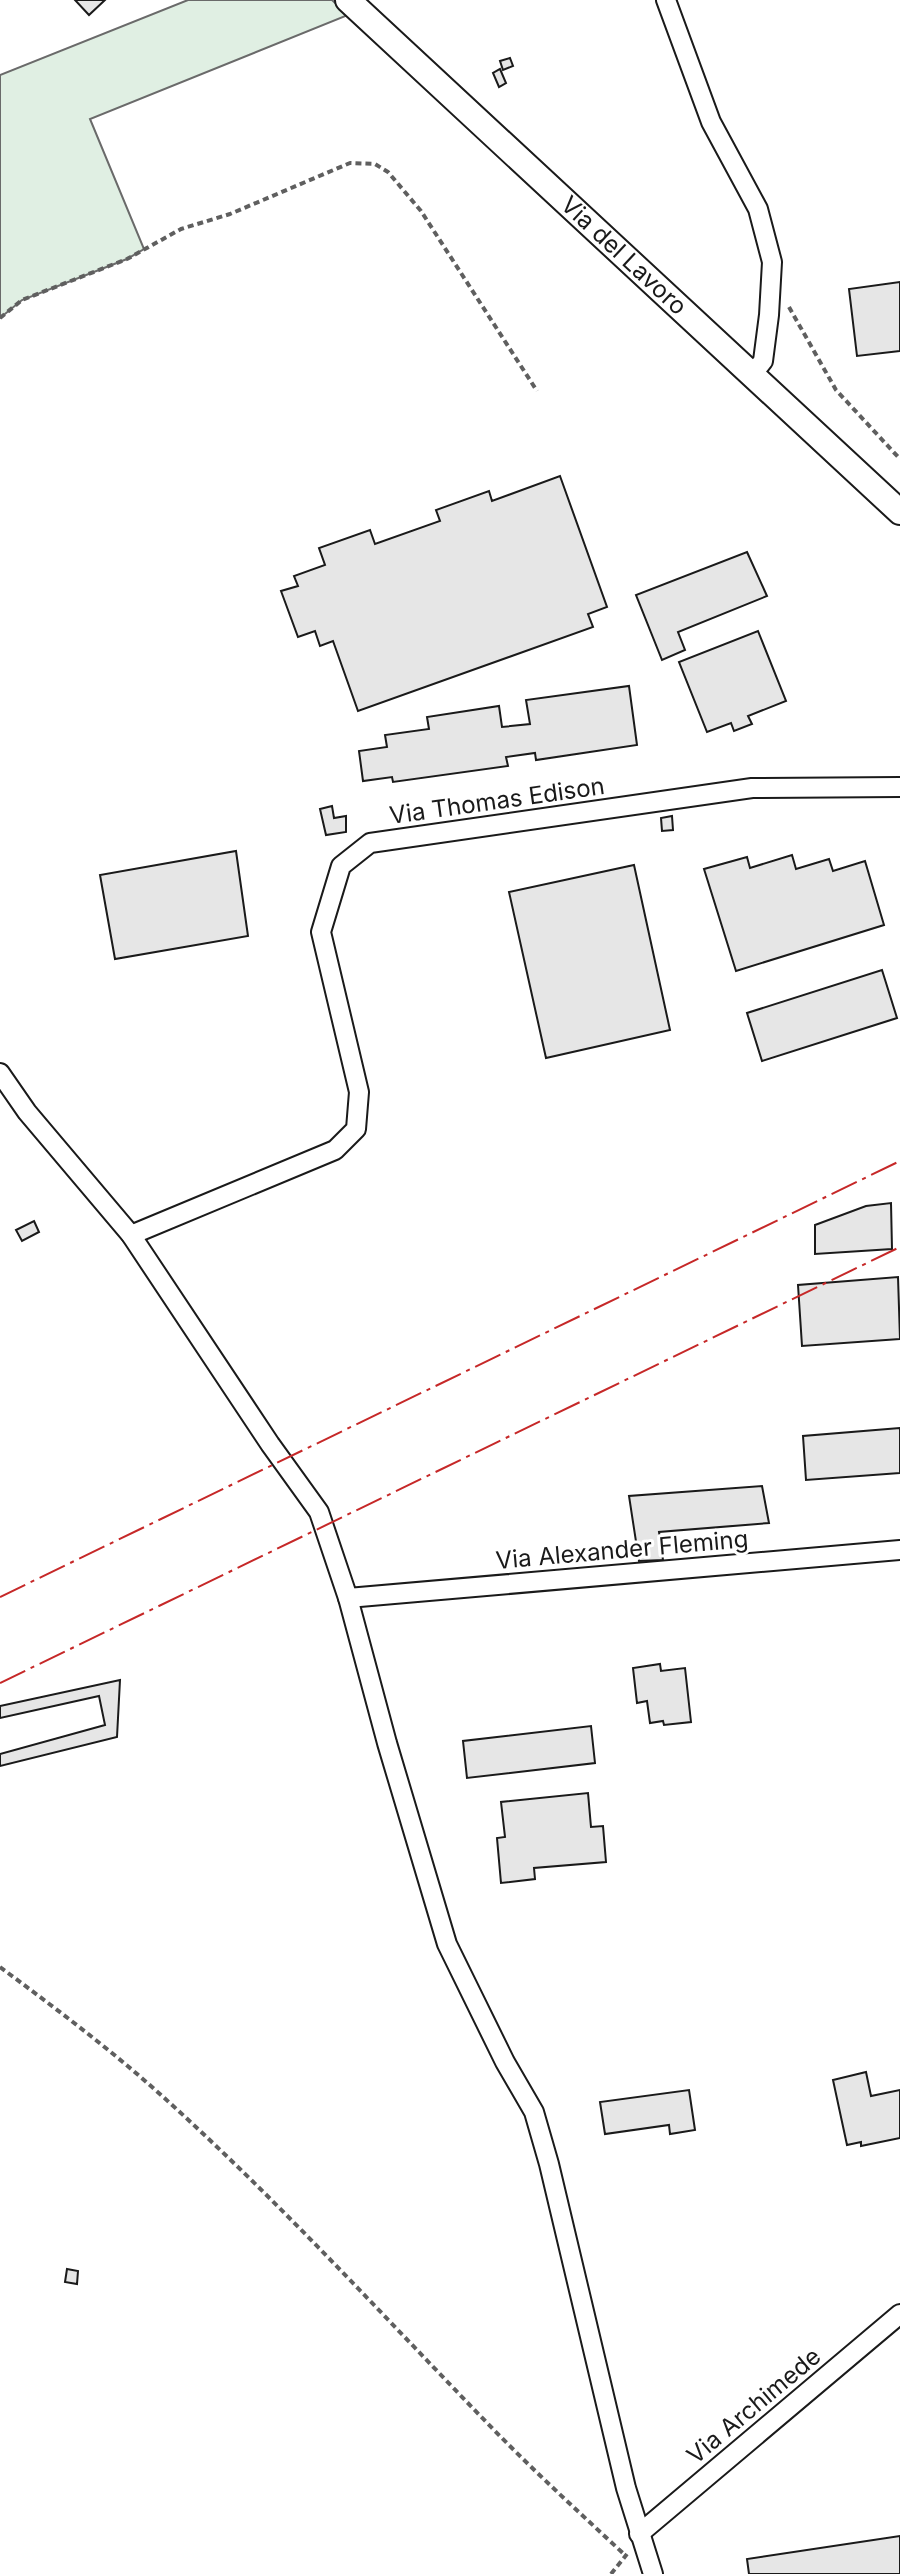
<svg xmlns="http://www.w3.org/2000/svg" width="900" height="2574" font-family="Inter,sans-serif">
<rect width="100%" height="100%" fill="#fff"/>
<path fill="#e0efe3" stroke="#6a6a6a" stroke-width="2" d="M188,0h144l16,15 -258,104 54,130 -17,10 -105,41 -22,18v-243z"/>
<g fill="#e6e6e6" stroke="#1a1a1a" stroke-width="2">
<path d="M75,0h30l-16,15z"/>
<path d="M510,58l3,8 -10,4 -3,-9z"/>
<path d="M500,69l6,14 -7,4 -6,-14z"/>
<path d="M900,282v69l-43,5 -8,-67z"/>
<path d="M560,476l47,131 -19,7 5,13 -235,84 -25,-70 -13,5 -5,-15 -17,6 -17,-46 17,-5 -4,-10 31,-11 -6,-17 51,-18 5,14 65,-23 -4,-11 53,-19 3,10z"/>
<path d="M747,552l20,44 -89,36 7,18 -23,10 -26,-65z"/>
<path d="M758,631l28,70 -38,15 4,8 -18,7 -3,-8 -24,9 -28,-70z"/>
<path d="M629,686l8,59 -101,15 -1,-7 -29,4 2,9 -115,16 -1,-5 -29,4 -4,-30 28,-4 -2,-12 44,-6 -2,-12 72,-11 3,21 28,-3 -4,-24z"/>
<path d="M332,806l2,12 12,-2v16l-20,3 -6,-26z"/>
<path d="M672,816l1,14 -11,1 -1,-13z"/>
<path d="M236,851l12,85 -133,23 -15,-84z"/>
<path d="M792,855l4,14 33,-10 4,12 32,-10 19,64 -148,46 -32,-102 43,-12 3,11z"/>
<path d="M634,865l36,165 -124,28 -37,-166z"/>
<path d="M882,970l15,48 -135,43 -15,-48z"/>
<path d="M891,1203l1,46 -77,5v-29l51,-19z"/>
<path d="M34,1221l5,11 -17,9 -6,-11z"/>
<path d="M898,1277l2,62 -98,7 -4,-61z"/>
<path d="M900,1428v45l-94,7 -3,-44z"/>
<path d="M762,1486l7,37 -110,9 4,28 -24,1 -10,-65z"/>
<path d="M660,1664l1,7 24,-3 6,54 -27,3 -1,-4 -13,2 -3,-22 -10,2 -4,-35z"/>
<path d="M120,1680l-3,57 -117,29v-12l105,-29 -6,-29 -99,22v-12z"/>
<path d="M591,1726l4,37 -128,15 -4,-37z"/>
<path d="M588,1793l3,34 12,-1 3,36 -72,6 1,11 -34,4 -4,-45 8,-1 -4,-35z"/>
<path d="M866,2072l5,24 29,-6v48l-39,8v-4l-14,3 -14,-65z"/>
<path d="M689,2090l6,40 -25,4 -1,-9 -64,9 -5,-32z"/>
<path d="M67,2269l11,2 -1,13 -12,-2z"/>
<path d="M900,2536v38h-151l-2,-15z"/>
</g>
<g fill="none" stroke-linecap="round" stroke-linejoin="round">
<g stroke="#1a1a1a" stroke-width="22">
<g id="minor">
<path d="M666,0l45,122 47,87 14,53 -3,53 -6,46 -11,14"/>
<path d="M0,1073l27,39 104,123 139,209 49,68 29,86 39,145 60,201 58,118 29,50 15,52 77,324 27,86"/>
<path d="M131,1235l204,-85 21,-21 3,-37 -38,-160 20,-66 29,-23 382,-55 148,-1"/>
<path d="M348,1598l552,-48"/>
<path d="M639,2534l261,-220"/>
</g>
</g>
<g stroke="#1a1a1a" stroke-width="28">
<g id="secondary">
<path id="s1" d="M348,0l552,512"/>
</g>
</g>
<g stroke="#5f5f5f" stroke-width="4" stroke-dasharray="6 4" stroke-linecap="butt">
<path d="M789,307l47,83 64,69"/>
<path d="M0,318l22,-18 105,-41 54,-30 49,-15 120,-51 25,1 13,8 33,39 116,180"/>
<path d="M0,1967c55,41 110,82 161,128 118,106 223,222 333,335 43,44 87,84 132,126"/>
<path d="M611,2574l16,-20"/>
</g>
<use href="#minor" stroke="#fff" stroke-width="18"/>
<use href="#secondary" stroke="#fff" stroke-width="24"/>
<g stroke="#c62828" stroke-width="2" stroke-dasharray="28 6 4 6" stroke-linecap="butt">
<path d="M0,1597l900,-436"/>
<path d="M0,1683l900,-436"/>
</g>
</g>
<g text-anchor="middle" stroke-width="6" stroke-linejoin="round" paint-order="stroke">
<g font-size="24" fill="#1a1a1a" stroke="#fff">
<text dy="8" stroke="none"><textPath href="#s1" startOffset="376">Via del Lavoro</textPath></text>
<text transform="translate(497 801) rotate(-8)" y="8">Via Thomas Edison</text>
<text transform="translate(622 1550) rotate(-5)" y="8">Via Alexander Fleming</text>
<text transform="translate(754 2406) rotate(-40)" y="8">Via Archimede</text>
</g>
</g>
</svg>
